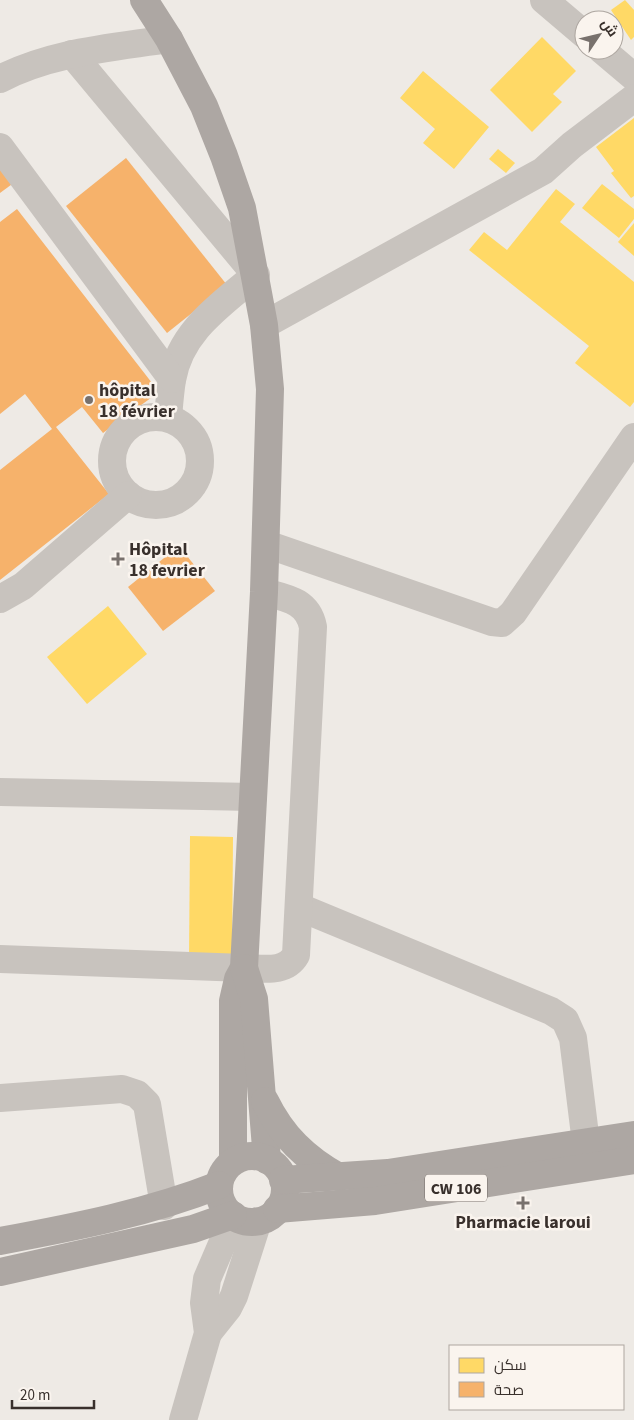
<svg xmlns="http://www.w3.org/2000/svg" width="634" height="1420" font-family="'Source Sans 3',Cairo,sans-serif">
<rect width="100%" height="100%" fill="#eeeae5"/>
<g fill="#ffd966">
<path d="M625,0l9,10v27l-3,3 -20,-30z"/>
<path d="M542,37l34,34 -23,23 9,8 -30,30 -42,-42z"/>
<path d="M423,71l66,56 -35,42 -31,-26 12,-14 -35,-31z"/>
<path d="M634,118v78l-3,2 -20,-25 3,-2 -18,-24z"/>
<path d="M498,149l17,14 -9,10 -17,-14z"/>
<path d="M602,184l32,25v10l-15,19 -37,-30z"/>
<path d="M556,189l19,15 -15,18 74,60v120l-4,5 -55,-44 14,-17 -120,-96 15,-18 23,18z"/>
<path d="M634,223v33l-16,-14z"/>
<path d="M108,606l39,48 -60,50 -40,-47z"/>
<path d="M190,836l43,1 -1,124 -43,-1z"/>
</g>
<g fill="#f6b26b">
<path d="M0,155l19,24 -19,14z"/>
<path d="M126,158l101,127 -60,48 -101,-127z"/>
<path d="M17,209l142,183 -56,41 -21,-26 -26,20 53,67 -109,86v-110l52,-41 -27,-35 -25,20v-192z"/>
<path d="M179,546l36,45 -52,40 -35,-44z"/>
</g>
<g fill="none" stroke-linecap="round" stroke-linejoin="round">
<g stroke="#c8c3be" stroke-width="28">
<path d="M544,0l40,34"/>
<path d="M602,50l32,27"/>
<path d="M72,54l184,221c-35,30 -76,56 -84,105 -2,12 -3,26 -4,38"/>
<path d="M0,79c52,-27 111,-31 169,-40"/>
<path d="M0,147l172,232"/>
<path d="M264,325l279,-154 29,-26 62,-47"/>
<circle cx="156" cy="461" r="44"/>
<path d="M266,544l226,78 10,1 11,-10 121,-176"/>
<path d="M0,599l23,-13 105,-91"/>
<path d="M0,792l253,5"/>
<path d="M299,907l252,104 14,9 8,18 13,105"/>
<path d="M0,959l244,9c18,0 41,6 52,-13l17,-328c-5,-26 -26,-29 -49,-35"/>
<path d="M0,1098l122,-9 15,5 10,10 17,102"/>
<path d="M208,1333l20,-25 6,-12 24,-75"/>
<path d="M183,1420l25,-87 -4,-30 3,-24 27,-63"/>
</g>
<g stroke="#ada7a3" stroke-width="28">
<path d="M144,0l25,39 35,67 20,50 18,52 22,117 6,64 -6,203 -20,376 -6,11 -5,22v160"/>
<path d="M244,968l10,31 13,161"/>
<path d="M265,1101c17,35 41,58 74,76"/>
<circle cx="252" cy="1189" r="33"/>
<path d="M283,1180l105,-7 246,-38"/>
<path d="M277,1209l98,-8 259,-41"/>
<path d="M0,1241c75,-14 148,-28 219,-56"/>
<path d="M0,1272l193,-43 40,-14"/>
</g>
</g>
<g fill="#78716d" stroke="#faf4ee" stroke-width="2">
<circle cx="89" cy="400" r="5"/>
<path d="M115.5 551.5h5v5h5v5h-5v5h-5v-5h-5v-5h5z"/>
<path d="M520.5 1195.5h5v5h5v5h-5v5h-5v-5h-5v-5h5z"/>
</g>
<g text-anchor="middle" stroke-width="5" stroke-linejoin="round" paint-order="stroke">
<rect fill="#faf4ee" stroke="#736b66" stroke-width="1" x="425" y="1174.5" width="62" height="27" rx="4"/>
<g font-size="16" font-weight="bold" fill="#39302c">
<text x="456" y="1194">CW 106</text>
</g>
<g font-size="18" font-weight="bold" fill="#39302c" stroke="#faf4ee" text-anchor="start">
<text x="99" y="396">hôpital<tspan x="99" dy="21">18 février</tspan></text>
<text x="129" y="555">Hôpital<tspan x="129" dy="21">18 fevrier</tspan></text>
<text x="523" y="1228" text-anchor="middle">Pharmacie laroui</text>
</g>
</g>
<rect x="449" y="1345" width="175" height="65" fill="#faf4ee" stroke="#ada6a0"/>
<rect x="459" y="1358" width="25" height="15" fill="#ffd966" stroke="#ada6a0"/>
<text x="494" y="1370" font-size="15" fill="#39302c">سكن</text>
<rect x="459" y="1382" width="25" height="15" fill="#f6b26b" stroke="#ada6a0"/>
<text x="494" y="1395" font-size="15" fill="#39302c">صحة</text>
<g transform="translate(599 35) rotate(55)"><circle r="24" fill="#faf4ee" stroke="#ada6a0"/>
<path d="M0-4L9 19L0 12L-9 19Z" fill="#78716d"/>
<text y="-8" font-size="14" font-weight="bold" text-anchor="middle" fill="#39302c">ش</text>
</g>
<path d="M12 1400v8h82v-8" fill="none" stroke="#39302c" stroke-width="2.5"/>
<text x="20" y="1400" font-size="15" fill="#39302c" stroke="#faf4ee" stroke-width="4" paint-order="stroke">20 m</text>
</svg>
